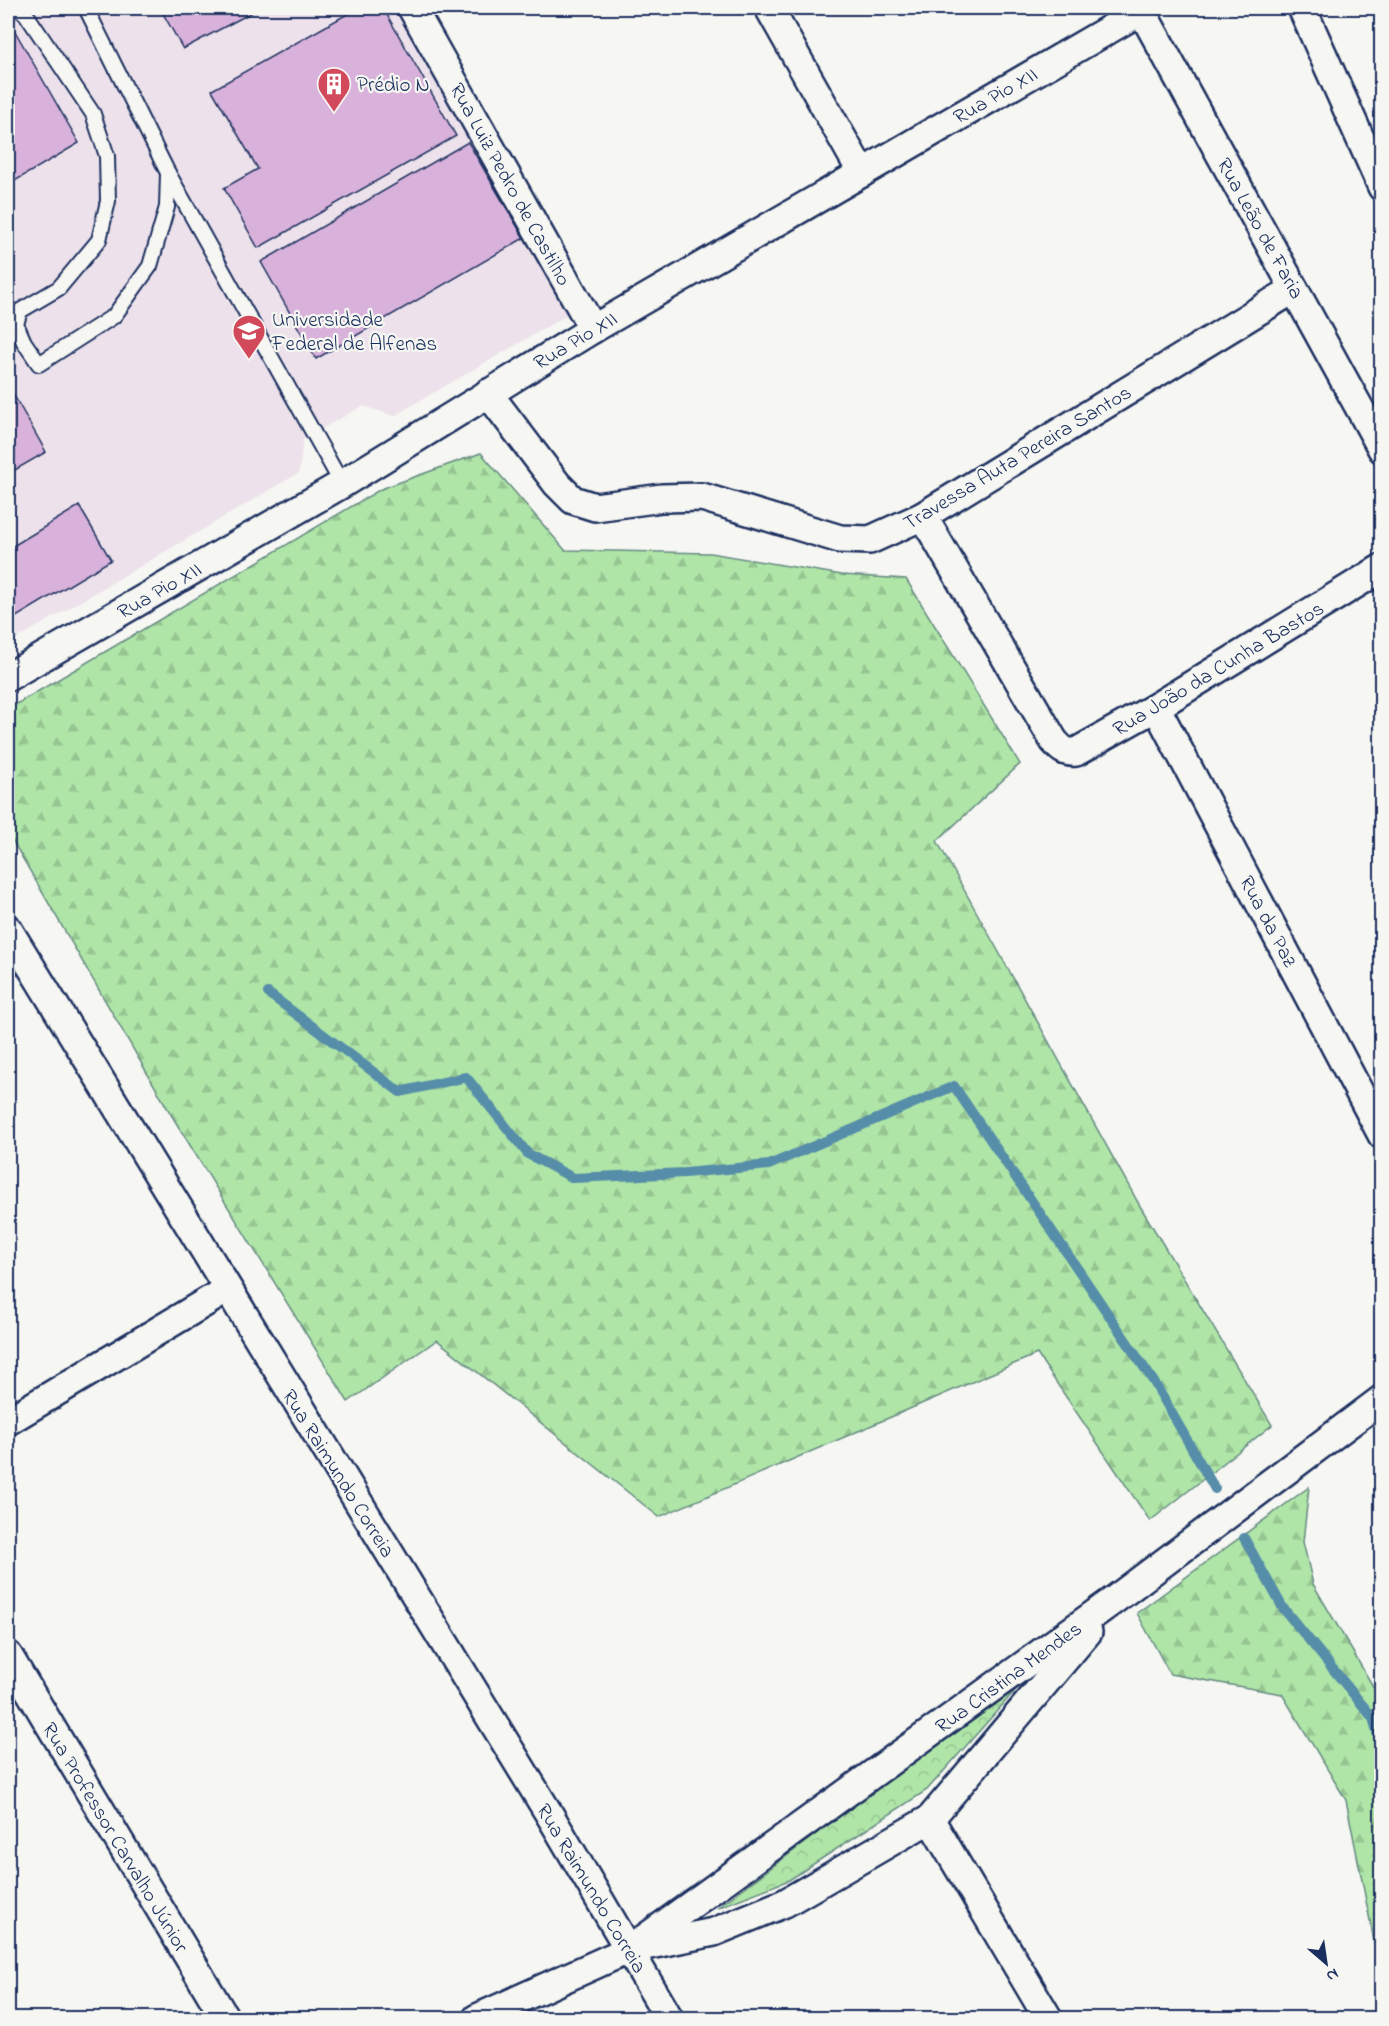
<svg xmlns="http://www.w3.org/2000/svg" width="1389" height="2026" font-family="'Indie Flower',sans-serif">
<defs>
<pattern id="forest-firs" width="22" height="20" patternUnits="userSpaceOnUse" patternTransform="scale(1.5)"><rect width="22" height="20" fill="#afe5a7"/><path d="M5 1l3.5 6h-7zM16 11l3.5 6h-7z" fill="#96c592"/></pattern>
<pattern id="park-crowns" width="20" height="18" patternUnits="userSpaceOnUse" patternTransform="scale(1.5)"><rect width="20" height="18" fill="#afe5a7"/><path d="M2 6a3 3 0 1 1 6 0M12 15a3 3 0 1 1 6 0" fill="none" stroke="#96c592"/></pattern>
</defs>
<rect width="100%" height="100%" fill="#f6f6f2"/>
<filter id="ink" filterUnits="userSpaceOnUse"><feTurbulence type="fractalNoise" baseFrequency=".0167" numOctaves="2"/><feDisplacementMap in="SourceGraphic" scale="12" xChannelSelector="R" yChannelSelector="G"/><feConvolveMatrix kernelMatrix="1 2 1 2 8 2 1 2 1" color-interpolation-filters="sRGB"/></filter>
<g filter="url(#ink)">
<path fill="#ede2eb" d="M8,8h394l169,293 -2,13 -175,102 -31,-10 -49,27 -11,7 -4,33 -291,171z"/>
<g fill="url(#forest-firs)" stroke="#658a82" stroke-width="1.5">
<path d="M481,453l84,97 145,3 132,22 64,4 114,185 -83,77 203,365 132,219 -122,96 -113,-167 -378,163 -222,-177 -89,62 -176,-286 -164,-283v-124l373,-220z"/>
<path d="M1309,1487l-6,55 10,42 68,116v276l-35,-176 -64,-106 -112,-20 -33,-61z"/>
</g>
<path fill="url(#park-crowns)" stroke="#658a82" stroke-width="1.5" d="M1028,1676l-101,114 -138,90 -72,28z"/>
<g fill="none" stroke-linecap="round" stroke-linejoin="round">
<g stroke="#568da9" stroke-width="10">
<path d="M268,993l132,99 66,-15 62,77 45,24 112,-5 84,-8 185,-79 200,296 61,107"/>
<path d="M1244,1538l39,70 90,110 9,31"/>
</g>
</g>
<g fill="#d8b2da" stroke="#1b2f5e" stroke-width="1.5">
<path d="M160,8h100l-77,41z"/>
<path d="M358,8h25l73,128 -198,112 -34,-60 34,-19 -46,-79z"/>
<path d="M8,19l71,124 -71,42z"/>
<path d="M468,142l56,96 -208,121 -55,-97z"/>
<path d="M8,385l38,67 -38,22z"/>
<path d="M79,506l32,54 -103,62v-73z"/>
</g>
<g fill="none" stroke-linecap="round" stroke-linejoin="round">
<g stroke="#1b2f5e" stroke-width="18">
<g id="lane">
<path d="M18,8l8,6 67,100 14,42 1,45 -9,39 -40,48 -39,23 -4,13 8,18 15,22 75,-48 36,-50 17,-59 1,-34"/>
<path d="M86,8l82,165 174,311"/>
</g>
</g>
<g stroke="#1b2f5e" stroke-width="32">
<g id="street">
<path d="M412,8l181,321"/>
<path d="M769,8l93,165"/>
<path d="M1140,8l242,441"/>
<path d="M1302,8l80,179"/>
<path d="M488,393l69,91 16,16 22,7 67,-9 40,-1 138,42 30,1 53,-24 371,-227"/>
<path d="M923,516l131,225c7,8 11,12 22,11l80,-45 226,-139"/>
<path d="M8,677l334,-193 251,-155 553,-321"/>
<path d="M1156,707l226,428"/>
<path d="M8,929l543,888 118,201"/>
<path d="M8,1421l218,-131"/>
<path d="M8,1655l217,363"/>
<path d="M930,1819l118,199"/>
<path d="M640,1947l74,-15 71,-29 145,-84 158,-187"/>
<path d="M477,2018l153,-69 484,-349 268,-201"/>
</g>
</g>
<use href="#lane" stroke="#f6f6f2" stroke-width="14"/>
<use href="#street" stroke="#f6f6f2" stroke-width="27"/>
</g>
</g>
<defs>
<g id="building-pin" transform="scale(1.725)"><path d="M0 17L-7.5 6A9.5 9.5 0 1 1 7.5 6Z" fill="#d1495b" stroke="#f6f6f2"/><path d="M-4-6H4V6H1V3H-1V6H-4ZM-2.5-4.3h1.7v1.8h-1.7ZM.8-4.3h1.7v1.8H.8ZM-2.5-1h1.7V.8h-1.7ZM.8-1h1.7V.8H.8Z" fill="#fff"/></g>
<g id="university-pin" transform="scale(1.725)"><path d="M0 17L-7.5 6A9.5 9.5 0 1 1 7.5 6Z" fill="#d1495b" stroke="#f6f6f2"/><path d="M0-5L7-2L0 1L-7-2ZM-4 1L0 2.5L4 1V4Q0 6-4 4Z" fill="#fff"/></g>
</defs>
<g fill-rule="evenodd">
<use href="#building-pin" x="334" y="84"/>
<use href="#university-pin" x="249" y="331"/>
</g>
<g text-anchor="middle" stroke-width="4.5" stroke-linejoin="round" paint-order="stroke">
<g font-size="21" fill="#1b2f5e" stroke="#f6f6f2" text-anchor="start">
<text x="357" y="91">Prédio N</text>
<text x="272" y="326">Universidade<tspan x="272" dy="24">Federal de Alfenas</tspan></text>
</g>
<g font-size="21" fill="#1b2f5e" stroke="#f6f6f2">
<text transform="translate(995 95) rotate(-30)" y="7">Rua Pio XII</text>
<text transform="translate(511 184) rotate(61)" y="7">Rua Luiz Pedro de Castilho</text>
<text transform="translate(1261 228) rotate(61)" y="7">Rua Leão de Faria</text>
<text transform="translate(575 340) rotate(-31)" y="7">Rua Pio XII</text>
<text transform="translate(1017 457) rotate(-31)" y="7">Travessa Auta Pereira Santos</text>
<text transform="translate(159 590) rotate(-30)" y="7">Rua Pio XII</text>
<text transform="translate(1218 668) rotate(-31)" y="7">Rua João da Cunha Bastos</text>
<text transform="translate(1269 921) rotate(62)" y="7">Rua da Paz</text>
<text transform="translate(339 1473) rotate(58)" y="7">Rua Raimundo Correia</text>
<text transform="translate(1008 1677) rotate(-36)" y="7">Rua Cristina Mendes</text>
<text transform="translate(116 1837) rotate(59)" y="7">Rua Professor Carvalho Júnior</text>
<text transform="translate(592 1888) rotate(59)" y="7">Rua Raimundo Correia</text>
</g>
</g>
<rect width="1389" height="2026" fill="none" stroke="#f6f6f2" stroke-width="30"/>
<rect x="15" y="15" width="1359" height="1996" fill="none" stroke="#1b2f5e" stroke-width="2" filter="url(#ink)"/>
<g transform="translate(1326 1963) rotate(151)" stroke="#f6f6f2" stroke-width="4.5" paint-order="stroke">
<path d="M0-4.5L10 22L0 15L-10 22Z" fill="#1b2f5e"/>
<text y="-9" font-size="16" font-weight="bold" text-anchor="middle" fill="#1b2f5e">N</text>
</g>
</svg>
